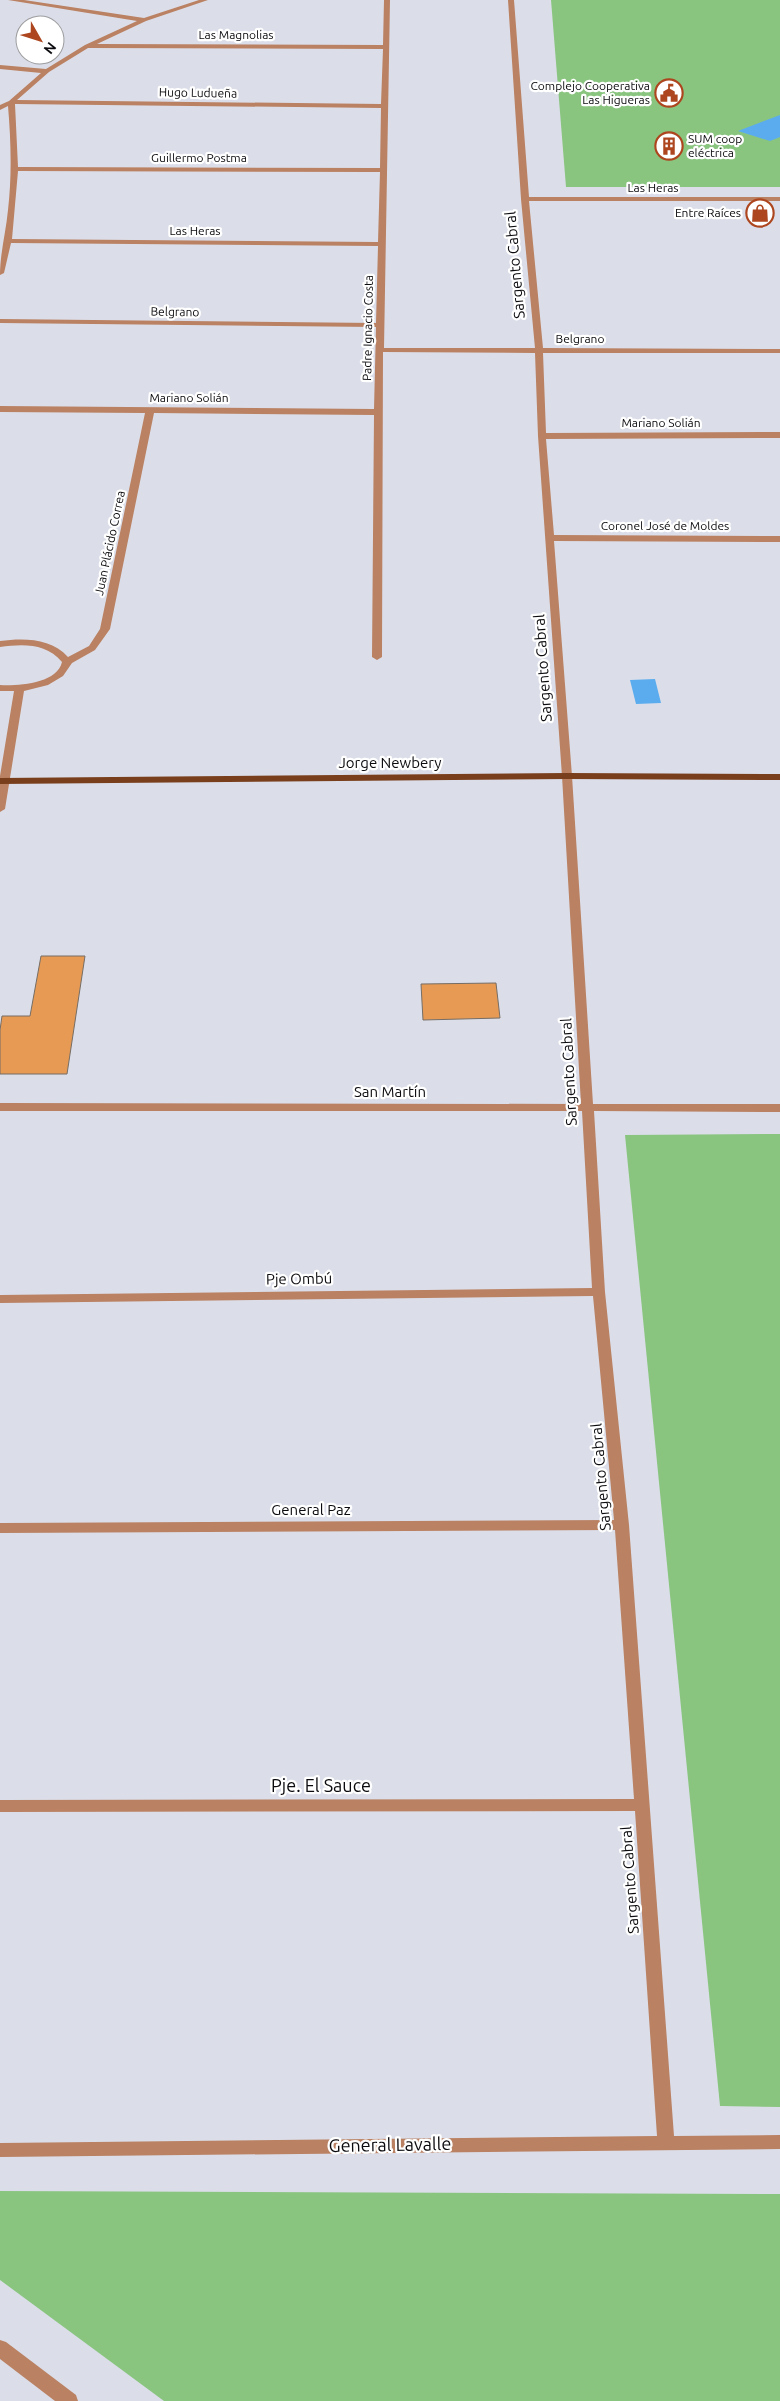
<svg xmlns="http://www.w3.org/2000/svg" width="780" height="2401" font-family="Ubuntu,sans-serif">
<rect width="100%" height="100%" fill="#dbdee9"/>
<g fill="#8ac580">
<path d="M551,0h229v187h-214z"/>
<path d="M780,1134v973l-60,-1 -95,-971z"/>
<path d="M0,2191l780,3v207h-616l-164,-121z"/>
</g>
<g fill="#5aacee">
<path d="M780,115v22l-10,4 -32,-10z"/>
<path d="M655,679l6,24 -25,1 -6,-24z"/>
</g>
<g fill="#e69a53" stroke="#766d65">
<path d="M41,956h44l-18,118h-67v-44l2,-14h28z"/>
<path d="M496,983l4,35 -77,2 -2,-36z"/>
</g>
<g fill="none" stroke-linecap="round" stroke-linejoin="round">
<g fill="#ba8162" fill-rule="evenodd">
<path d="M8,0h16l120,18 55,-18h9l-62,21 -49,23 286,1 1,-45h6l-6,348h151l-14,-149 -13,-199h6l15,197h251v4h-251l14,147 237,1v4h-237l3,80 234,-1v6l-234,1 8,96 226,1v6l-226,-1 18,235 21,328h187v8l-186,-1 11,181 24,233 45,611 106,-1v14l-780,8v-14l657,-7 -22,-325 -635,1v-12l634,-1 -19,-269 -615,3v-10l614,-3 -21,-224 -593,7v-8l592,-7 -10,-177h-582v-8l581,1 -19,-328 -24,-340 -3,-83 -152,-1 -1,305 -5,3 -5,-3 2,-242 -220,-2 -44,216 -15,21 -23,13 -9,13 -15,9 -24,6 -19,118 -5,3v-36l14,-85h-14v-6c17,1 57,-1 62,-23 -16,-19 -39,-18 -62,-15v-6c24,-3 51,-3 68,16l21,-11 11,-17 45,-216 -145,-1v-6l374,3 2,-82 -376,-4v-4l376,4 2,-77 -367,-3 -7,30 -4,2c0,-22 6,-43 8,-65 4,-34 3,-69 0,-104l-8,4v-5l9,-4 32,-28 -41,-4v-4l46,4 39,-24 52,-24zM88,48l295,1 -2,55 -364,-4 32,-28zM15,104l366,4 -1,60 -362,-1zM18,171l362,1 -2,70 -366,-3z"/>
<path d="M0,2340l6,2 70,53 2,6h-23l-55,-42z"/>
</g>
<path fill="#793e1b" fill-rule="evenodd" d="M567,773l213,1v6l-213,-1 -567,5v-6z"/>
</g>
<defs>
<g id="civic-ring" transform="scale(1.4375)"><circle r="9.5" fill="#fff" stroke="#ad461e" stroke-width="1.5"/><path d="M-.6-6.5H3V-4.5H.6V-3L4-1V1h2V6H-6V1h2V-1L-.6-3ZM-1.2 2.5V6h2.4V2.5Z" fill="#ad461e"/></g>
<g id="building-ring" transform="scale(1.4375)"><circle r="9.5" fill="#fff" stroke="#ad461e" stroke-width="1.5"/><path d="M-4-6H4V6H1V3H-1V6H-4ZM-2.5-4.3h1.7v1.8h-1.7ZM.8-4.3h1.7v1.8H.8ZM-2.5-1h1.7V.8h-1.7ZM.8-1h1.7V.8H.8Z" fill="#ad461e"/></g>
<g id="shop-ring" transform="scale(1.4375)"><circle r="9.5" fill="#fff" stroke="#ad461e" stroke-width="1.5"/><path d="M-5-2.5h2.3a2.7 3.5 0 0 1 5.4 0H5L5.5 6h-11ZM-1.5-2.5h3a1.5 2.3 0 0 0-3 0Z" fill="#ad461e"/></g>
</defs>
<g fill-rule="evenodd">
<use href="#civic-ring" x="669" y="93"/>
<use href="#building-ring" x="669" y="146"/>
<use href="#shop-ring" x="760" y="213"/>
</g>
<g text-anchor="middle" stroke-width="4.5" stroke-linejoin="round" paint-order="stroke">
<g font-size="12" fill="#0b0b0f" stroke="#fff">
<text x="236" y="39">Las Magnolias</text>
<text transform="translate(198 93) rotate(1)" y="4">Hugo Ludueña</text>
<text x="199" y="162">Guillermo Postma</text>
<text x="653" y="192">Las Heras</text>
<text x="195" y="235">Las Heras</text>
<text transform="translate(175 312) rotate(1)" y="4">Belgrano</text>
<text transform="translate(368 328) rotate(-89)" y="4">Padre Ignacio Costa</text>
<text x="580" y="343">Belgrano</text>
<text x="189" y="402">Mariano Solián</text>
<text x="661" y="427">Mariano Solián</text>
<text x="665" y="530">Coronel José de Moldes</text>
<text transform="translate(110 543) rotate(-78)" y="4">Juan Plácido Correa</text>
</g>
<g font-size="12" fill="#0b0b0f" stroke="#fff" text-anchor="end">
<text x="650" y="90">Complejo Cooperativa<tspan x="650" dy="14">Las Higueras</tspan></text>
<text x="688" y="143" text-anchor="start">SUM coop<tspan x="688" dy="14">eléctrica</tspan></text>
<text x="741" y="217">Entre Raíces</text>
</g>
<g font-size="15" fill="#0b0b0f" stroke="#fff">
<text transform="translate(515 265) rotate(-95)" y="5">Sargento Cabral</text>
<text transform="translate(543 668) rotate(-94)" y="5">Sargento Cabral</text>
<text x="390" y="768">Jorge Newbery</text>
<text transform="translate(569 1072) rotate(-93)" y="5">Sargento Cabral</text>
<text x="390" y="1097">San Martín</text>
<text transform="translate(299 1279) rotate(-1)" y="5">Pje Ombú</text>
<text transform="translate(601 1477) rotate(-95)" y="5">Sargento Cabral</text>
<text x="311" y="1515">General Paz</text>
<text transform="translate(630 1880) rotate(-94)" y="5">Sargento Cabral</text>
</g>
<g font-size="18" fill="#0b0b0f" stroke="#fff">
<text x="321" y="1792">Pje. El Sauce</text>
<text transform="translate(390 2145) rotate(-1)" y="6">General Lavalle</text>
</g>
</g>
<g transform="translate(40 40) rotate(129)"><circle r="24" fill="#ffffff" stroke="#9d9d9f"/>
<path d="M0-4L9 19L0 12L-9 19Z" fill="#ad461e"/>
<text y="-8" font-size="14" font-weight="bold" text-anchor="middle" fill="#0b0b0f">N</text>
</g>
</svg>
